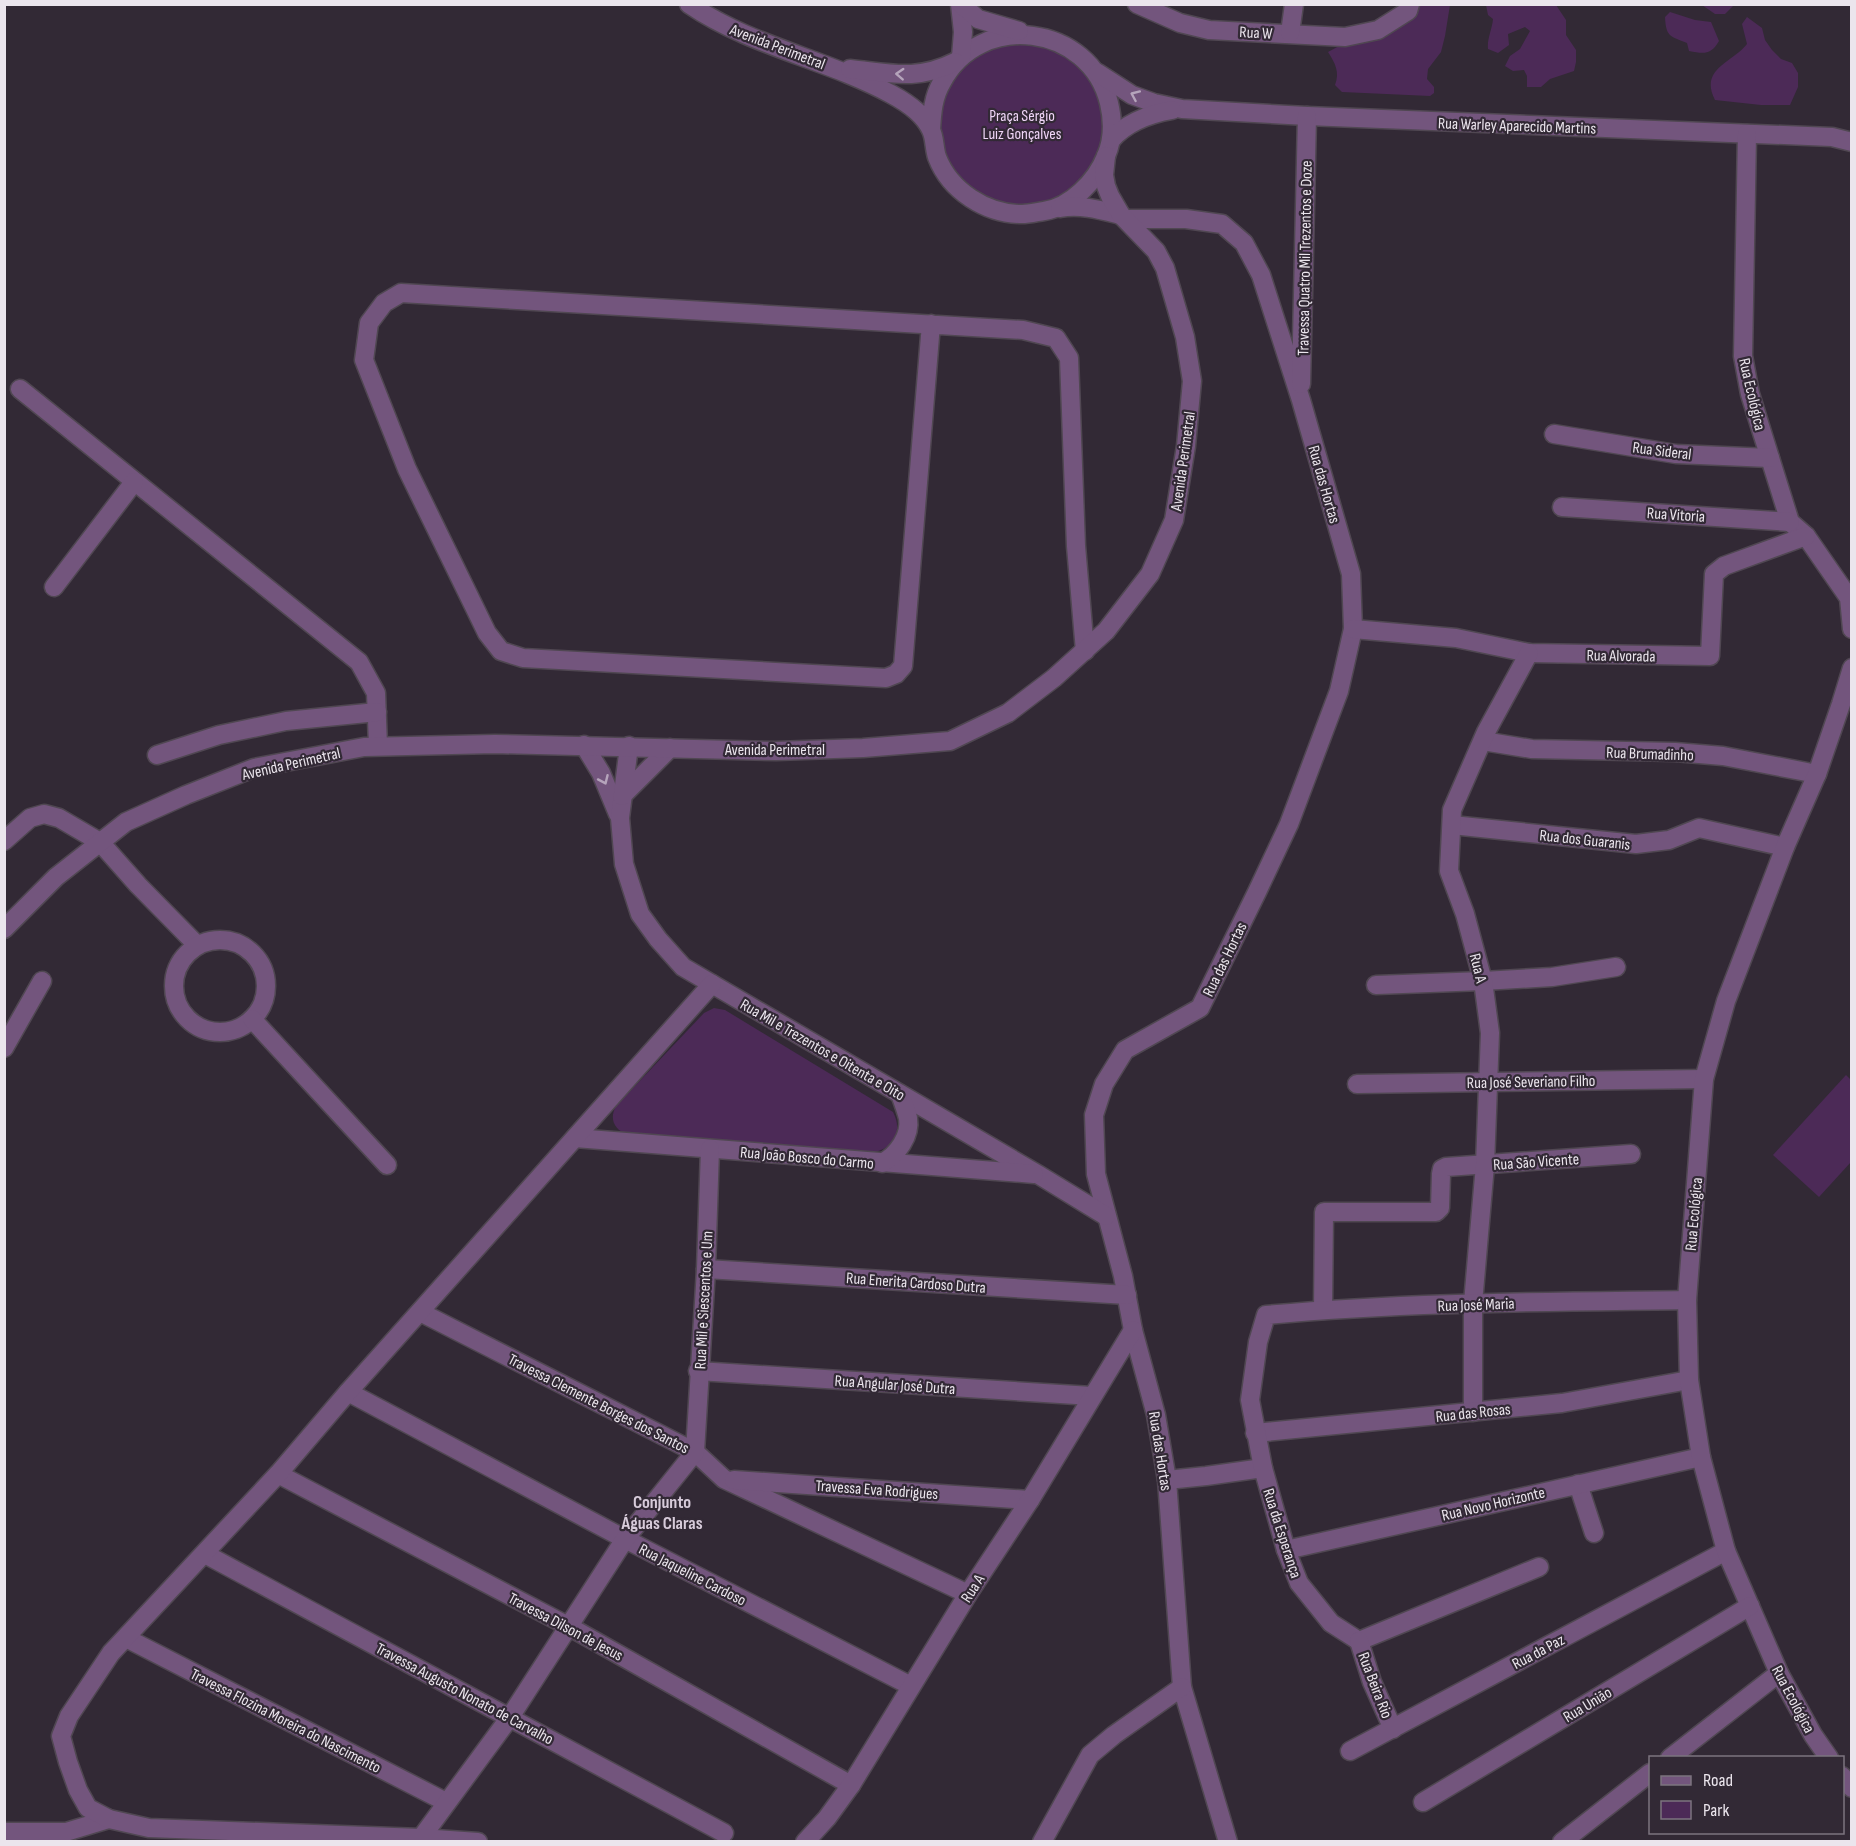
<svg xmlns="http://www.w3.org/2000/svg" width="1856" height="1846" font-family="'Sofia Sans Condensed',sans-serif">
<rect width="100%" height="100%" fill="#322935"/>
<g fill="#4c2a57">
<path d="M1415,5h35l-5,31 -4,16 -13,17 -1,10 7,8v6l-4,3 -88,-4 -7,-7c5,-13 0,-22 -7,-33z"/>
<path d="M1486,5h70l10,15v15l10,15v12l-2,9 -24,8 -9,8h-14v-11l-3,-6 -11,1 -8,-5 5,-10 10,-7 10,-18 -5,-4 -17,7 1,11 -11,8 -10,-4c-1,-11 4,-19 5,-30l-5,-4z"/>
<path d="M1702,5h32l-9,9h-10z"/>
<path d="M1670,12l25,8 16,2 8,19c-8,14 -15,13 -30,10l-2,-8c-17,-7 -21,-6 -22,-26z"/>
<path d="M1747,17l15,11 3,12 7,10 9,9 11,4 6,10v14l-8,18h-29l-46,-5c-16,-31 17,-37 32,-56l-5,-20z"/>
<circle cx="1023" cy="125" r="82"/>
<path d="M714,1008l11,2 168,102c10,19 1,36 -19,40l-247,-17c-13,-6 -18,-16 -11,-29l88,-93z"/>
<path d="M1846,1075l5,5v82l-32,35 -46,-42z"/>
</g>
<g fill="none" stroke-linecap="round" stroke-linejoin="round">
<g stroke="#504752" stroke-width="21">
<g id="minor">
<path d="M689,4c61,42 137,55 202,90 15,8 33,20 40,36 4,8 3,18 6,27 13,34 49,57 85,57 7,0 15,-2 22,-3 27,-4 52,-30 62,-55 7,-16 7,-36 3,-53 -19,-79 -129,-93 -167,-21 -9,15 -10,31 -11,48"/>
<path d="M960,4l3,28 -2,25"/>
<path d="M961,4l17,15 41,12"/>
<path d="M1137,4l43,19 29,7 136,7 33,-7 30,-19 2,-7"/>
<path d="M1290,33l4,-29"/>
<path d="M850,69c40,4 67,12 105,-7"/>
<path d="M1098,73l34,22 22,8 28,6 125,7 525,21 20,5"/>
<path d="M1747,134l-4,222 7,38 40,128 16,14 43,62 3,31"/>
<path d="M1111,140c16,-18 38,-26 61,-30"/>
<path d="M1060,208c20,-4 41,2 61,7"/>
<path d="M1126,219h60l36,5 22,19 17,32 40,125 50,174 2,55 -14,62 -50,133 -32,68 -57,116 -75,42 -21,34 -10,31 2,59 27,102 10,54 23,85 11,65 15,207 46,155"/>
<path d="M931,324l-28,342 -7,8 -10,4 -363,-20 -22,-7 -14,-18 -80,-164 -43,-109 5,-37 15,-20 17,-10 622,37 33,8 13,20 7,188 9,105"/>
<path d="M1301,384l6,-268"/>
<path d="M20,389l339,273 17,31 2,53"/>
<path d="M1554,434l122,20 94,4"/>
<path d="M1562,507l228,15"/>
<path d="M54,587l80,-105"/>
<path d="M1353,629l103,9 73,15 181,3 4,-82 10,-8 82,-30"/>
<path d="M1483,741l49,8 143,3 48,4 94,18"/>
<path d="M584,745l17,28 17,41"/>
<path d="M629,746l-9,72 4,46 16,50 18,25 25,28 356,208 67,41"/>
<path d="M157,755l62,-20 67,-14 91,-9"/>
<path d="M622,796l48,-48"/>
<path d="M1452,825l184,19 33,-4 30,-12 86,19"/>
<path d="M4,841l26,-23 14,-4 15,4 41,24 38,43 59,60"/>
<path d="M4,929l52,-52 70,-55 60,-27 68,-27 110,-21 131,-3 281,7 87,-3 87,-7 58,-28 46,-35 52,-47 44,-57 24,-54 12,-74 6,-65 -7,-44 -20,-69 -9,-17 -35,-36 -11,-19 -4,-10 -2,-11 2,-19"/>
<circle cx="220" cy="986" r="46"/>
<path d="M1376,985l107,-4 69,-4 64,-10"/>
<path d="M252,1019l135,146"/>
<path d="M4,1048l38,-67"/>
<path d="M1357,1084l347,-5"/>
<path d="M575,1138l459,36"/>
<path d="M882,1163c15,-8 29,-27 26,-45 -2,-8 -5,-16 -8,-24"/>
<path d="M706,1269l421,26"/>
<path d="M1323,1310l1,-98h112l4,-4 1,-34 1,-5 4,-2 185,-13"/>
<path d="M420,1312l275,140 29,27 244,115"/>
<path d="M698,1371l394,25"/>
<path d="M348,1392l277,147 286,147"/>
<path d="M1473,1412v-109l12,-138 5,-132 -7,-52 -18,-67 -16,-43 3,-61 34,-78 43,-79"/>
<path d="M1255,1433l307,-30 127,-23"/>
<path d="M278,1474l290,152 283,159"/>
<path d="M734,1480l296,20"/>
<path d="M1167,1480l39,-4 57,-8"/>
<path d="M1578,1484l16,49"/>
<path d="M1286,1550l415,-93"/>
<path d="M205,1554l519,279"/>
<path d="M126,1638l320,164"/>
<path d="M1359,1641l-28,-18 -32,-40 -13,-33 -23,-82 -13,-68 8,-58 8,-27c140,-13 280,-13 421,-15"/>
<path d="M1359,1641l180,-74"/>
<path d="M1359,1641l13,41 21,47"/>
<path d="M1350,1751l376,-200"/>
<path d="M1670,1758l109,-85"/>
<path d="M1829,1758l-16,-23 -34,-62 -53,-122 -25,-94 -12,-77 -2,-80 17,-221 22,-78 59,-154 32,-73 24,-70 11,-36"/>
<path d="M1842,1776l10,12"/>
<path d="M1423,1802l327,-196"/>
<path d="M4,1832h62l43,-13"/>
<path d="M421,1838l89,-121 115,-178 70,-87 11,-183 4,-120"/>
<path d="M478,1842l-57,-4 -272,-10 -40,-9 -21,-11 -10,-18 -10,-28 -7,-26 8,-20 42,-63 167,-179 70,-82 364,-408"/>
<path d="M805,1842l22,-24 24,-33 117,-191 62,-94 103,-170"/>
<path d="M1042,1842l48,-87 24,-20 68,-48"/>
<path d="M1562,1842l88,-69"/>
</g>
</g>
<use href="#minor" stroke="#73557d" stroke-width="18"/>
</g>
<defs><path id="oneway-chevron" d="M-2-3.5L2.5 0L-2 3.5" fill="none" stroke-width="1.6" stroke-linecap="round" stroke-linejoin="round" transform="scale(1.5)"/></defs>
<g stroke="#b5a4bb">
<use href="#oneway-chevron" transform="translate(900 74) rotate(-177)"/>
<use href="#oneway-chevron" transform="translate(1135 95) rotate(-156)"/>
<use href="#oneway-chevron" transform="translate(604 780) rotate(66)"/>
</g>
<g text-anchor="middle" stroke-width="4.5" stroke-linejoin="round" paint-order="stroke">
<g font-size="16" fill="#ebe5ed" stroke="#322935">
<text transform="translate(1256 32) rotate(3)" y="6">Rua W</text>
<text transform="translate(778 46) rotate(21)" y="6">Avenida Perimetral</text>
<text transform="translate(1517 125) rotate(2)" y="6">Rua Warley Aparecido Martins</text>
<text transform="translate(1304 258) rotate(-89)" y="6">Travessa Quatro Mil Trezentos e Doze</text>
<text transform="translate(1753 394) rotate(77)" y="6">Rua Ecológica</text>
<text transform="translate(1662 450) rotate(7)" y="6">Rua Sideral</text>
<text transform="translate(1182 461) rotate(-82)" y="6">Avenida Perimetral</text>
<text transform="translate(1325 484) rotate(74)" y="6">Rua das Hortas</text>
<text transform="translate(1676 514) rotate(4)" y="6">Rua Vitoria</text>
<text transform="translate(1621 655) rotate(1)" y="6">Rua Alvorada</text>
<text x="775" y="755">Avenida Perimetral</text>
<text transform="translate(1650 753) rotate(2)" y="6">Rua Brumadinho</text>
<text transform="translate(291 763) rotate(-13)" y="6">Avenida Perimetral</text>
<text transform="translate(1585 839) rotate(6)" y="6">Rua dos Guaranis</text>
<text transform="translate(1224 959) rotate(-64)" y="6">Rua das Hortas</text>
<text transform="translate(1479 968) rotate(76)" y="6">Rua A</text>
<text transform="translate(823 1049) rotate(30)" y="6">Rua Mil e Trezentos e Oitenta e Oito</text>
<text transform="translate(1531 1081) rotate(-1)" y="6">Rua José Severiano Filho</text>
<text transform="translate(807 1157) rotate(5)" y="6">Rua João Bosco do Carmo</text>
<text transform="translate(1536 1161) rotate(-4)" y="6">Rua São Vicente</text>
<text transform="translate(1693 1214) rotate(-85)" y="6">Rua Ecológica</text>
<text transform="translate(916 1282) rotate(4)" y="6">Rua Enerita Cardoso Dutra</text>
<text transform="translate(703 1300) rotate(-87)" y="6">Rua Mil e Siescentos e Um</text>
<text transform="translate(1476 1304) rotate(-2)" y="6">Rua José Maria</text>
<text transform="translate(895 1384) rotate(4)" y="6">Rua Angular José Dutra</text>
<text transform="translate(599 1403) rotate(27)" y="6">Travessa Clemente Borges dos Santos</text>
<text transform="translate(1473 1412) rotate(-6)" y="6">Rua das Rosas</text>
<text transform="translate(1161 1451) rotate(81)" y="6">Rua das Hortas</text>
<text transform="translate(877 1489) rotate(4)" y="6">Travessa Eva Rodrigues</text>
<text transform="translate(1493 1503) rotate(-13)" y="6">Rua Novo Horizonte</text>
<text transform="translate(1283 1533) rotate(72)" y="6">Rua da Esperança</text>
<text transform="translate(693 1574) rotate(27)" y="6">Rua Jaqueline Cardoso</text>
<text transform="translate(972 1588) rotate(-57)" y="6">Rua A</text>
<text transform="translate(566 1626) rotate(28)" y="6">Travessa Dilson de Jesus</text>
<text transform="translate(1538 1651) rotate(-28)" y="6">Rua da Paz</text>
<text transform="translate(1376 1685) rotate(69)" y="6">Rua Beira Rio</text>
<text transform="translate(465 1693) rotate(28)" y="6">Travessa Augusto Nonato de Carvalho</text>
<text transform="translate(1794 1699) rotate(62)" y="6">Rua Ecológica</text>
<text transform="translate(1587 1704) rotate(-31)" y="6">Rua União</text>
<text transform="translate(286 1720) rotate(27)" y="6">Travessa Flozina Moreira do Nascimento</text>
</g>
<g font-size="16" fill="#efd5f7" stroke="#322935">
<text x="1022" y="121">Praça Sérgio<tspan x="1022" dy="18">Luiz Gonçalves</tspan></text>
</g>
<g font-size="18" font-weight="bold" fill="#d7cbda" stroke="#322935">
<text x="662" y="1508">Conjunto<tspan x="662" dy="21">Águas Claras</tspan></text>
</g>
</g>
<rect width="1856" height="1846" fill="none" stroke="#ebe5ed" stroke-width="12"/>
<rect x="1649" y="1756" width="195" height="78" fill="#322935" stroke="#7c747f" stroke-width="1.5"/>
<rect x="1661" y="1776" width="30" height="9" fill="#73557d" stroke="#7c747f" stroke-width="1.5"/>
<text x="1703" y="1786" font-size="18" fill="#ebe5ed">Road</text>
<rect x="1661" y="1801" width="30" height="18" fill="#4c2a57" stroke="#7c747f" stroke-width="1.5"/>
<text x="1703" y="1816" font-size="18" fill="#ebe5ed">Park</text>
</svg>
